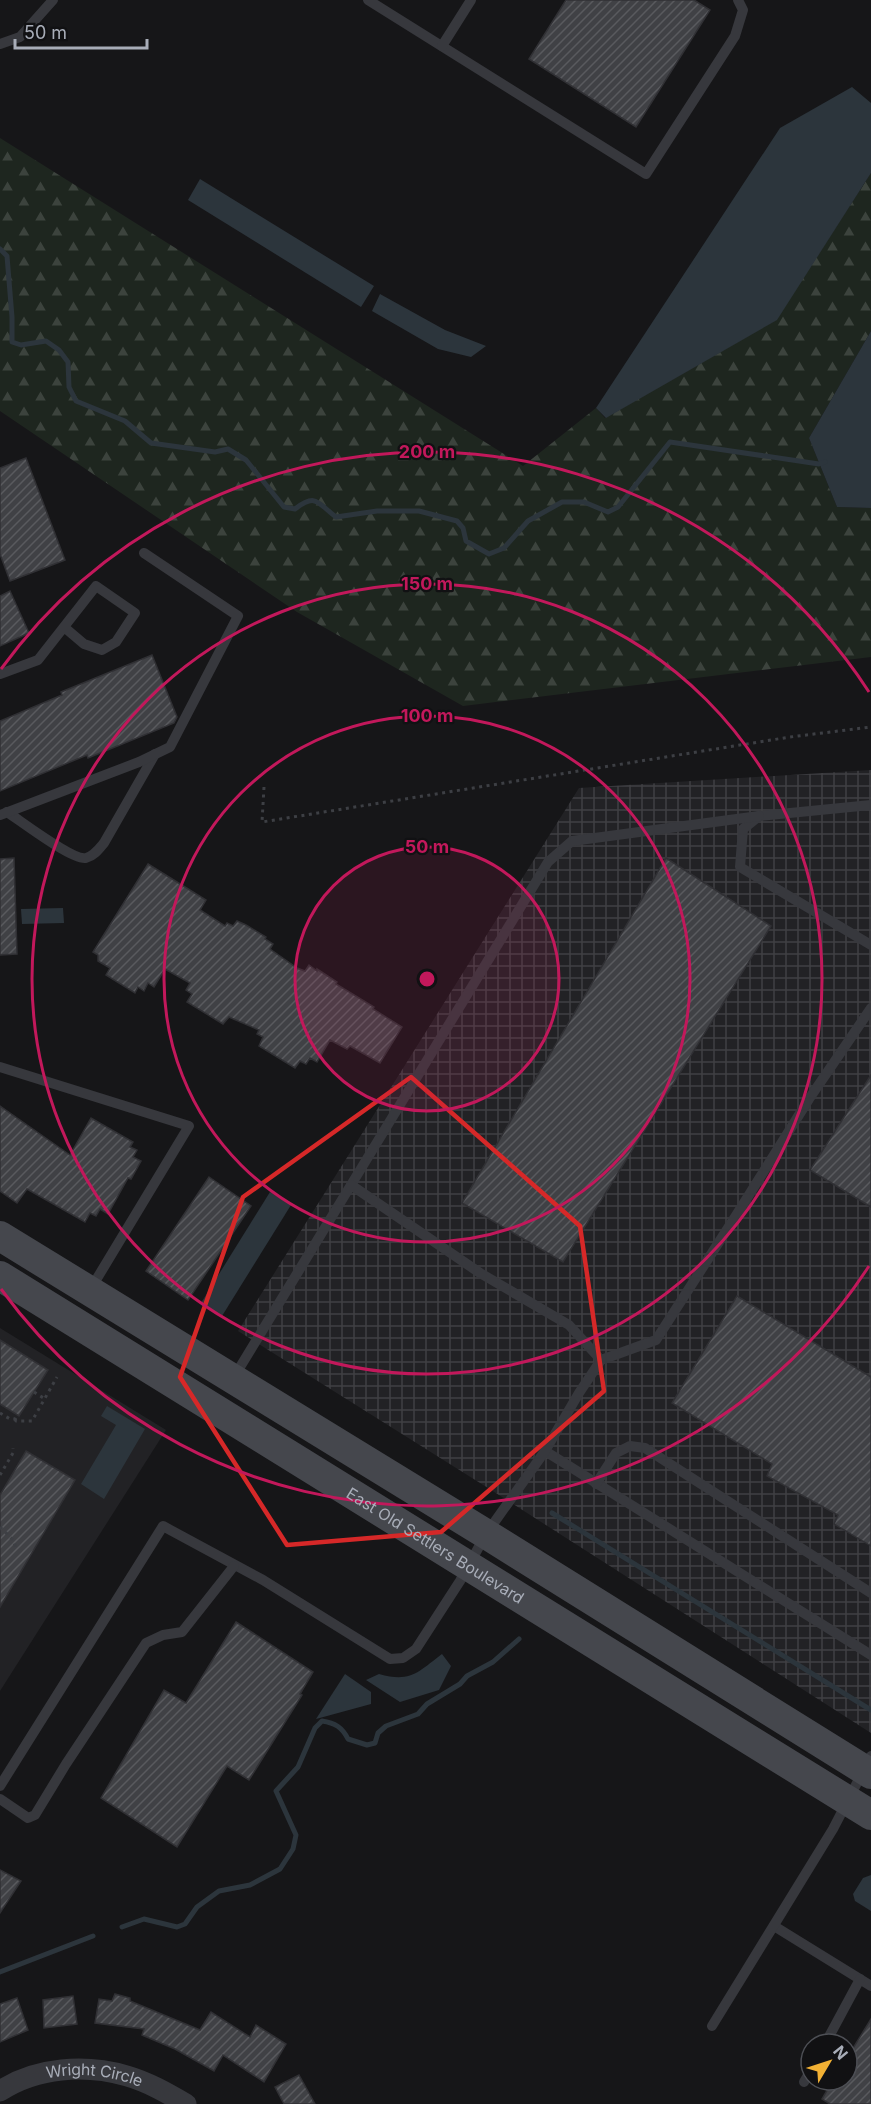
<svg xmlns="http://www.w3.org/2000/svg" width="871" height="2104" font-family="Inter,sans-serif">
<defs>
<pattern id="industrial-grid" width="8" height="8" patternUnits="userSpaceOnUse" patternTransform="scale(1.5)"><rect width="8" height="8" fill="#222225"/><path d="M0 4h8M4 0v8" fill="none" stroke="#3f3f43"/></pattern>
<pattern id="forest-firs" width="22" height="20" patternUnits="userSpaceOnUse" patternTransform="scale(1.5)"><rect width="22" height="20" fill="#1e261f"/><path d="M5 1l3.5 6h-7zM16 11l3.5 6h-7z" fill="#3c433d"/></pattern>
<pattern id="building-hatch" width="6" height="6" patternUnits="userSpaceOnUse" patternTransform="scale(1.5)"><rect width="6" height="6" fill="#404145"/><path d="M-1 1l2-2M0 6l6-6M5 7l2-2" fill="none" stroke="#595a5e"/></pattern>
</defs>
<rect width="100%" height="100%" fill="#161618"/>
<path fill="#222225" d="M0,1328l166,102 -166,261z"/>
<path fill="url(#industrial-grid)" d="M871,770v963l-383,-245 -250,-157 341,-543z"/>
<path fill="url(#forest-firs)" d="M0,138l523,328 73,-58 9,10 171,-98 95,-147v158l-62,107 28,69 34,1v149l-408,49 -166,-94 -297,-201z"/>
<g fill="#2c353c">
<path d="M852,87l19,16v70l-94,147 -171,98 -10,-10 184,-280z"/>
<path d="M200,179l174,107 -13,21 -173,-107z"/>
<path d="M380,294l65,36 41,16 -15,11 -33,-8 -66,-38z"/>
<path d="M871,331v177l-34,-1 -28,-69z"/>
<path d="M63,908l1,15 -42,1 -1,-15z"/>
<path d="M270,1192l21,13 -69,111 -21,-13z"/>
<path d="M107,1406l38,23 -41,70 -23,-15 35,-59 -15,-9z"/>
<path d="M442,1654l9,12 -12,24 -39,12 -34,-22 13,-6c32,9 39,-2 63,-20z"/>
<path d="M345,1674l26,18v12l-55,15z"/>
<path d="M871,1875v36l-16,-10 -2,-7 10,-16z"/>
</g>
<g fill="none" stroke-linecap="round" stroke-linejoin="round">
<g stroke="#2c353c" stroke-width="5">
<path d="M0,249l7,7 5,61v25l9,3 25,-4 13,9 9,12 1,25 7,14 49,20 26,22 64,9 13,-3 18,11 38,47 11,2c22,-17 23,-5 41,8l41,-6h42l38,10 6,7 3,13 23,13 15,-6 24,-27 34,-19h22l24,10 10,-5 52,-65 149,22 6,-2"/>
<path d="M552,1513l319,197"/>
<path d="M122,1927l22,-8 33,8 8,-3 12,-17 22,-16 31,-6 30,-16 13,-20 3,-14 -20,-44 22,-24 17,-39 7,-7c13,2 20,6 26,18l19,6 8,-2 3,-10 8,-7 32,-12 9,-10 33,-20 7,-8 26,-14 26,-23"/>
<path d="M0,1972l93,-36"/>
</g>
</g>
<g fill="url(#building-hatch)" stroke="#303034" stroke-width="1.5">
<path d="M566,0h128l16,10 -74,117 -107,-68z"/>
<path d="M26,458l39,102 -55,21 -10,-27v-86z"/>
<path d="M10,591l19,42 -29,13v-50z"/>
<path d="M152,655l25,62 -3,6 -86,35 -1,-3 -87,36v-70l62,-26 -1,-3z"/>
<path d="M14,858l3,96 -17,1v-96z"/>
<path d="M666,858l105,68 -208,336 -101,-59z"/>
<path d="M148,864l58,36 -6,10 25,16 2,-3 6,3 4,-5 9,4 20,12 -1,2 8,5 -3,5 27,19 8,3 4,-6 8,6v-2l20,13 -1,2 38,23 -1,2 29,18 -22,36 -30,-17 -3,3 -17,-9 -13,22 -7,-4 -4,6 -6,-3 -5,7 -36,-22 4,-9 -6,-3 2,-4 -30,-13 -6,7 -36,-22 5,-8 -6,-4 4,-7 -25,-14 -11,18 -6,-4 -4,8 -6,-4 -3,6 -29,-18 4,-7 -12,-7v-6l-5,-3z"/>
<path d="M871,1075v132l-61,-37z"/>
<path d="M0,1106l70,49 21,-37 42,24 -3,5 7,3 -4,7 8,4 -10,18 -3,-1 -20,36 -8,-5 -4,7 -6,-3 -5,9 -58,-33 -10,14 -17,-12z"/>
<path d="M209,1177l42,29 -63,94 -42,-29z"/>
<path d="M737,1296l134,81v169l-37,-22 4,-9 -71,-39 5,-12 -100,-61z"/>
<path d="M0,1340l48,30 -29,46 -19,-12z"/>
<path d="M26,1451l49,29 -75,127v-112z"/>
<path d="M236,1622l77,50 -13,22 2,1 -53,85 -22,-14 -50,81 -76,-49 63,-108 22,13z"/>
<path d="M0,1870l21,11 -21,32z"/>
<path d="M115,1994l15,4v3l70,29 11,-18 39,25 6,-12 30,19 -22,38 -41,-27 -9,16 -39,-22 -33,-14 2,-6 -49,-6 4,-24 13,2z"/>
<path d="M73,1996l4,28 -33,4 -1,-28z"/>
<path d="M17,1998l11,32 -28,12v-38z"/>
<path d="M871,2019v85h-41l-8,-5 11,-19h14v-22z"/>
<path d="M299,2075l16,29h-31l-9,-17z"/>
</g>
<g fill="none" stroke-linecap="round" stroke-linejoin="round">
<g stroke="#3d3f44" stroke-width="3" stroke-dasharray="3 4.5" stroke-linecap="butt">
<path d="M264,787l-2,35 528,-85 81,-10"/>
<path d="M34,1392l11,7"/>
<path d="M0,1413l10,6h5l3,-4"/>
<path d="M15,1419l1,2h16l25,-44"/>
<path d="M0,1475l13,-22v-5"/>
<path d="M0,1527l14,14 2,10"/>
</g>
<g stroke="#37383d" stroke-width="10">
<path d="M368,0l278,174 89,-138 8,-26 -5,-10"/>
<path d="M0,44l20,-7 33,-37"/>
<path d="M442,46l29,-46"/>
<path d="M0,674l38,-14 58,-74 39,27 -19,29 -14,8 -18,-6 -20,-17"/>
<path d="M871,805l-112,11 -16,13 -3,38 131,78"/>
<path d="M7,812c14,9 66,49 79,46 8,-2 13,-9 18,-15l51,-89"/>
<path d="M0,815l139,-53 31,-15 68,-131 -94,-63"/>
<path d="M0,1067l189,59 -99,164"/>
<path d="M351,1185l197,-323 24,-21 187,-25"/>
<path d="M234,1377l117,-192 129,88 89,52 32,35"/>
<path d="M545,1451l326,204"/>
<path d="M596,1484l20,-31 14,-7 15,2 226,145"/>
<path d="M0,1786l163,-260 100,54 127,79 13,-1 13,-9 44,-68 26,-47 59,-83 34,-58 22,-33 55,-20 81,-126 72,-115 62,-91"/>
<path d="M0,1799l28,19 7,-3 31,-51 80,-121 17,-8 19,-3 52,-66"/>
<path d="M774,1926l97,60"/>
<path d="M712,2026l121,-197 38,-73"/>
<path d="M825,2044l35,-65"/>
<path d="M804,2082l7,-12"/>
</g>
<path stroke="#37383d" stroke-width="21" id="s1" d="M0,2091c37,-24 85,-27 127,-15 21,6 40,17 59,28"/>
<g stroke="#45474d" stroke-width="30">
<path d="M0,1236l486,298 385,240"/>
<path id="s2" d="M0,1276l871,539"/>
</g>
</g>
<path fill="none" stroke="#d62828" stroke-width="4.5" stroke-linejoin="round" d="M411,1077l169,149 24,165 -163,141 -154,13 -107,-168 63,-180z"/>
<circle cx="427" cy="979" r="132" fill="#c2185b" fill-opacity=".12"/>
<g fill="none" stroke="#c2185b" stroke-width="3">
<circle cx="427" cy="979" r="132"/>
<circle cx="427" cy="979" r="263"/>
<circle cx="427" cy="979" r="395"/>
<path d="M869 1266A527 527 0 0 1 1 1289M1 669A527 527 0 0 1 869 692"/>
</g>
<g text-anchor="middle" stroke-width="4.5" stroke-linejoin="round" paint-order="stroke">
<g font-size="16" fill="#a8adb8" stroke="#111113">
<text dy="6" stroke="none"><textPath href="#s2" startOffset="512">East Old Settlers Boulevard</textPath></text>
<text dy="6" stroke="none"><textPath href="#s1" startOffset="99">Wright Circle</textPath></text>
</g>
</g>
<circle cx="427" cy="979" r="9" fill="#c2185b" stroke="#111113" stroke-width="3"/>
<g font-size="18" text-anchor="middle" font-weight="bold" fill="#c2185b" stroke="#111113" stroke-width="4.5" stroke-linejoin="round" paint-order="stroke">
<text x="427" y="458">200 m</text>
<text x="427" y="590">150 m</text>
<text x="427" y="722">100 m</text>
<text x="427" y="853">50 m</text>
</g>
<g transform="translate(829 2062) rotate(51)"><circle r="28" fill="#111113" stroke="#4d4f55" stroke-width="1.5"/>
<path d="M0-4.5L10 22L0 15L-10 22Z" fill="#f2b134"/>
<text y="-9" font-size="16" font-weight="bold" text-anchor="middle" fill="#a8adb8">N</text>
</g>
<path d="M15 39v9h132v-9" fill="none" stroke="#a8adb8" stroke-width="3"/>
<text x="24" y="39" font-size="18" fill="#a8adb8" stroke="#111113" stroke-width="4.5" paint-order="stroke">50 m</text>
</svg>
